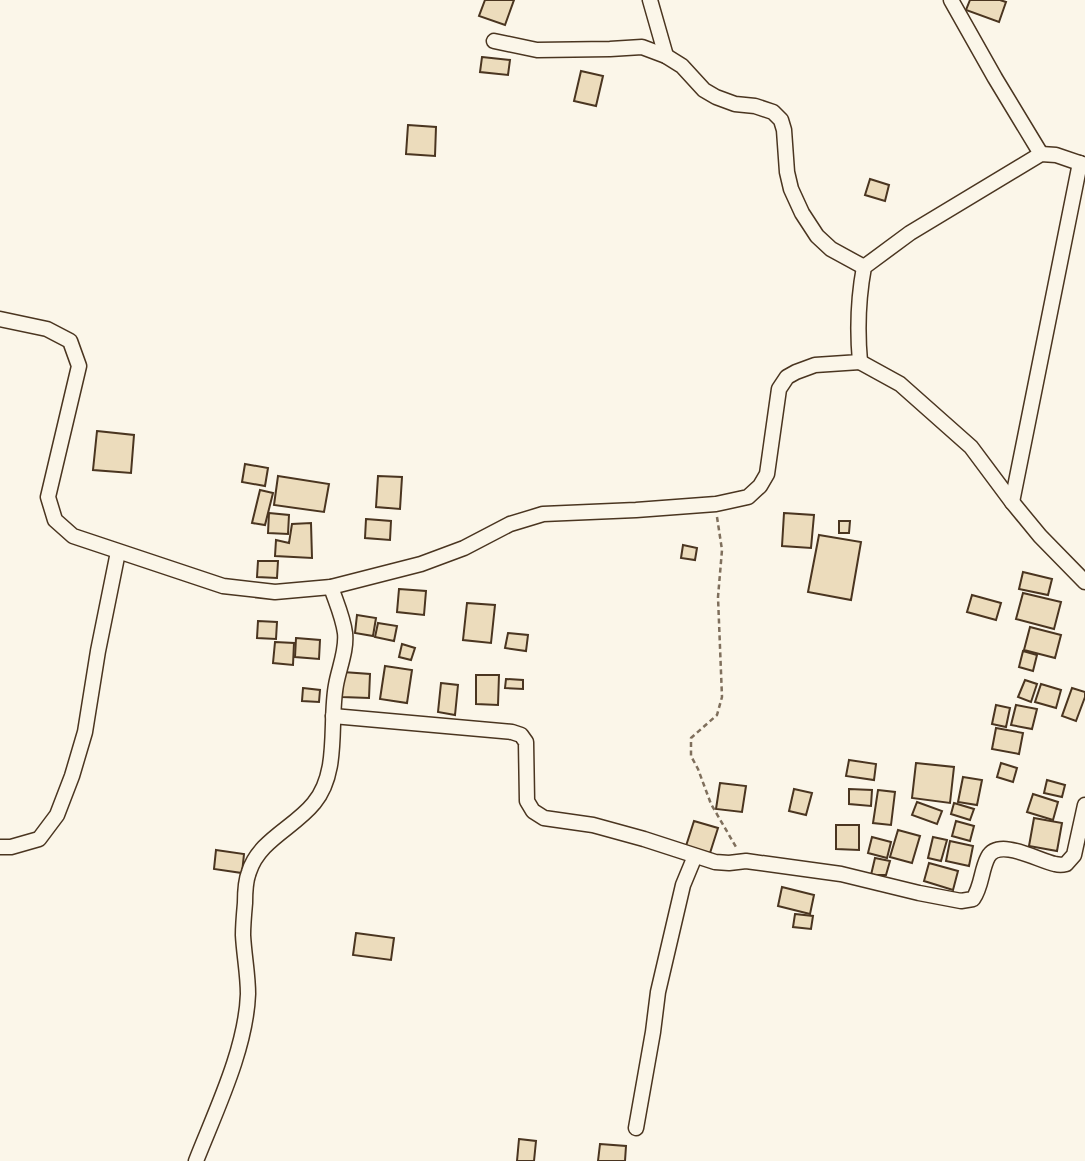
<svg xmlns="http://www.w3.org/2000/svg" width="1085" height="1161" font-family="Raleway,sans-serif">
<rect width="100%" height="100%" fill="#fbf6e9"/>
<g fill="#ecdcbc" stroke="#4a3520" stroke-width="2">
<path d="M485,0h29l-9,25 -26,-9z"/>
<path d="M970,0h30l6,2 -7,20 -33,-12z"/>
<path d="M482,57l28,3 -2,15 -28,-3z"/>
<path d="M581,71l22,5 -7,30 -22,-5z"/>
<path d="M408,125l28,2 -1,29 -29,-2z"/>
<path d="M870,179l19,6 -4,16 -20,-6z"/>
<path d="M97,431l37,4 -3,38 -38,-3z"/>
<path d="M245,464l23,4 -3,18 -23,-4z"/>
<path d="M278,476l51,8 -5,28 -50,-7z"/>
<path d="M378,476l24,1 -2,32 -24,-2z"/>
<path d="M260,490l13,3 -8,32 -13,-2z"/>
<path d="M269,513l20,2 -1,19 -20,-1z"/>
<path d="M784,513l30,2 -3,33 -29,-2z"/>
<path d="M366,519l25,2 -1,19 -25,-2z"/>
<path d="M839,521h11l-1,12h-10z"/>
<path d="M311,523l1,35 -37,-2 1,-16 13,3 3,-19z"/>
<path d="M819,535l42,7 -10,58 -43,-8z"/>
<path d="M683,545l14,3 -2,12 -14,-2z"/>
<path d="M258,561h20l-1,17 -20,-1z"/>
<path d="M1023,572l29,7 -4,16 -29,-6z"/>
<path d="M399,589l27,2 -2,24 -27,-3z"/>
<path d="M1023,593l38,9 -7,27 -38,-10z"/>
<path d="M972,595l29,8 -5,17 -29,-8z"/>
<path d="M467,603l28,2 -4,38 -28,-3z"/>
<path d="M357,615l19,3 -3,18 -18,-3z"/>
<path d="M258,621l19,1 -1,17 -19,-1z"/>
<path d="M378,623l19,3 -3,15 -19,-4z"/>
<path d="M1030,627l31,8 -6,23 -31,-8z"/>
<path d="M508,633l20,2 -2,16 -21,-3z"/>
<path d="M296,638l24,2 -1,19 -24,-2z"/>
<path d="M275,642l19,1 -1,22 -20,-2z"/>
<path d="M402,644l13,4 -4,12 -12,-3z"/>
<path d="M1023,651l14,4 -4,16 -14,-4z"/>
<path d="M385,666l27,4 -5,33 -27,-4z"/>
<path d="M343,672l27,2 -1,24 -27,-1z"/>
<path d="M476,675h23l-1,30 -22,-1z"/>
<path d="M506,679l17,1v9l-18,-1z"/>
<path d="M1025,680l12,4 -6,18 -13,-5z"/>
<path d="M441,683l17,2 -3,30 -17,-3z"/>
<path d="M1041,684l20,6 -5,18 -21,-6z"/>
<path d="M303,688l17,2 -1,12 -17,-1z"/>
<path d="M1072,688l13,4v5l-9,24 -14,-5z"/>
<path d="M996,705l14,3 -4,19 -14,-3z"/>
<path d="M1016,705l21,4 -5,20 -21,-4z"/>
<path d="M996,728l27,5 -4,21 -27,-5z"/>
<path d="M849,760l27,4 -2,16 -28,-4z"/>
<path d="M916,763l38,4 -4,36 -38,-5z"/>
<path d="M1001,763l16,5 -4,14 -16,-5z"/>
<path d="M963,777l19,3 -5,25 -19,-3z"/>
<path d="M1047,780l18,5 -3,12 -18,-4z"/>
<path d="M720,783l26,3 -4,26 -26,-3z"/>
<path d="M794,789l18,4 -6,22 -17,-4z"/>
<path d="M849,789l23,1 -1,16 -22,-2z"/>
<path d="M878,790l17,2 -4,33 -18,-2z"/>
<path d="M1033,794l25,8 -5,18 -26,-8z"/>
<path d="M917,802l25,9 -5,13 -25,-9z"/>
<path d="M954,803l20,6 -4,11 -19,-6z"/>
<path d="M1034,818l28,5 -5,28 -28,-5z"/>
<path d="M694,821l24,7 -8,25 -24,-7z"/>
<path d="M956,821l18,5 -4,15 -18,-5z"/>
<path d="M836,825h23v25l-23,-1z"/>
<path d="M898,830l22,6 -8,27 -22,-6z"/>
<path d="M872,837l19,5 -4,16 -19,-5z"/>
<path d="M933,837l14,3 -6,21 -13,-3z"/>
<path d="M950,841l23,5 -4,20 -23,-5z"/>
<path d="M216,850l28,4 -2,19 -28,-4z"/>
<path d="M875,858l15,3 -4,14h-15z"/>
<path d="M929,863l29,8 -5,19 -29,-9z"/>
<path d="M782,887l32,8 -4,19 -32,-8z"/>
<path d="M795,914l18,2 -2,13 -18,-2z"/>
<path d="M356,933l38,5 -3,22 -38,-5z"/>
<path d="M519,1139l17,2 -2,20h-17z"/>
<path d="M600,1144l26,2 -1,15h-27z"/>
</g>
<g fill="none" stroke-linecap="round" stroke-linejoin="round">
<g stroke="#4a3520" stroke-width="17">
<g id="street">
<path d="M650,0l16,56"/>
<path d="M951,0l44,78 46,76"/>
<path d="M494,41l43,9 73,-1 32,-2 24,9 16,10 22,24 12,7 19,7 20,2 18,6 8,8 3,10 3,42 4,17 11,24 15,23 14,13 33,18"/>
<path d="M0,319l47,10 23,12 9,25 -31,131 7,23 18,16 150,50 52,6 56,-5 90,-23 43,-16 46,-24 33,-10 93,-4 80,-6 32,-7 12,-11 7,-12 12,-85 8,-12 9,-5 19,-7 45,-3c-3,-33 -2,-63 4,-95l46,-34 131,-79 15,1 29,10"/>
<path d="M860,362l40,22 71,63 41,55 28,34 45,46"/>
<path d="M1012,502l68,-339"/>
<path d="M333,716l179,16 9,3 5,7 1,59 6,10 11,7 49,7 51,14 71,23 14,1 17,-2 95,13 78,19 42,8 12,-2c9,-13 8,-29 15,-42 11,-20 51,4 67,7 4,1 7,1 11,0l8,-9 11,-50"/>
<path d="M0,847h11l28,-8 18,-24 15,-39 13,-44 13,-81 20,-99"/>
<path d="M636,1128l17,-96 5,-40 25,-107 12,-29"/>
<path d="M196,1161c20,-51 50,-112 52,-167 0,-20 -4,-39 -5,-59 0,-10 1,-21 2,-32 0,-10 0,-21 4,-31 10,-32 45,-44 65,-69 26,-31 15,-81 22,-118 3,-17 11,-35 9,-52 -2,-16 -9,-31 -14,-46"/>
</g>
</g>
<path stroke="#7f6f5c" stroke-width="2.5" stroke-dasharray="5 3.5" stroke-linecap="butt" d="M717,517l5,33 -4,47 4,100 -5,18 -26,23v18l7,13 13,35 25,43"/>
<use href="#street" stroke="#fbf6e9" stroke-width="14"/>
</g>
</svg>
